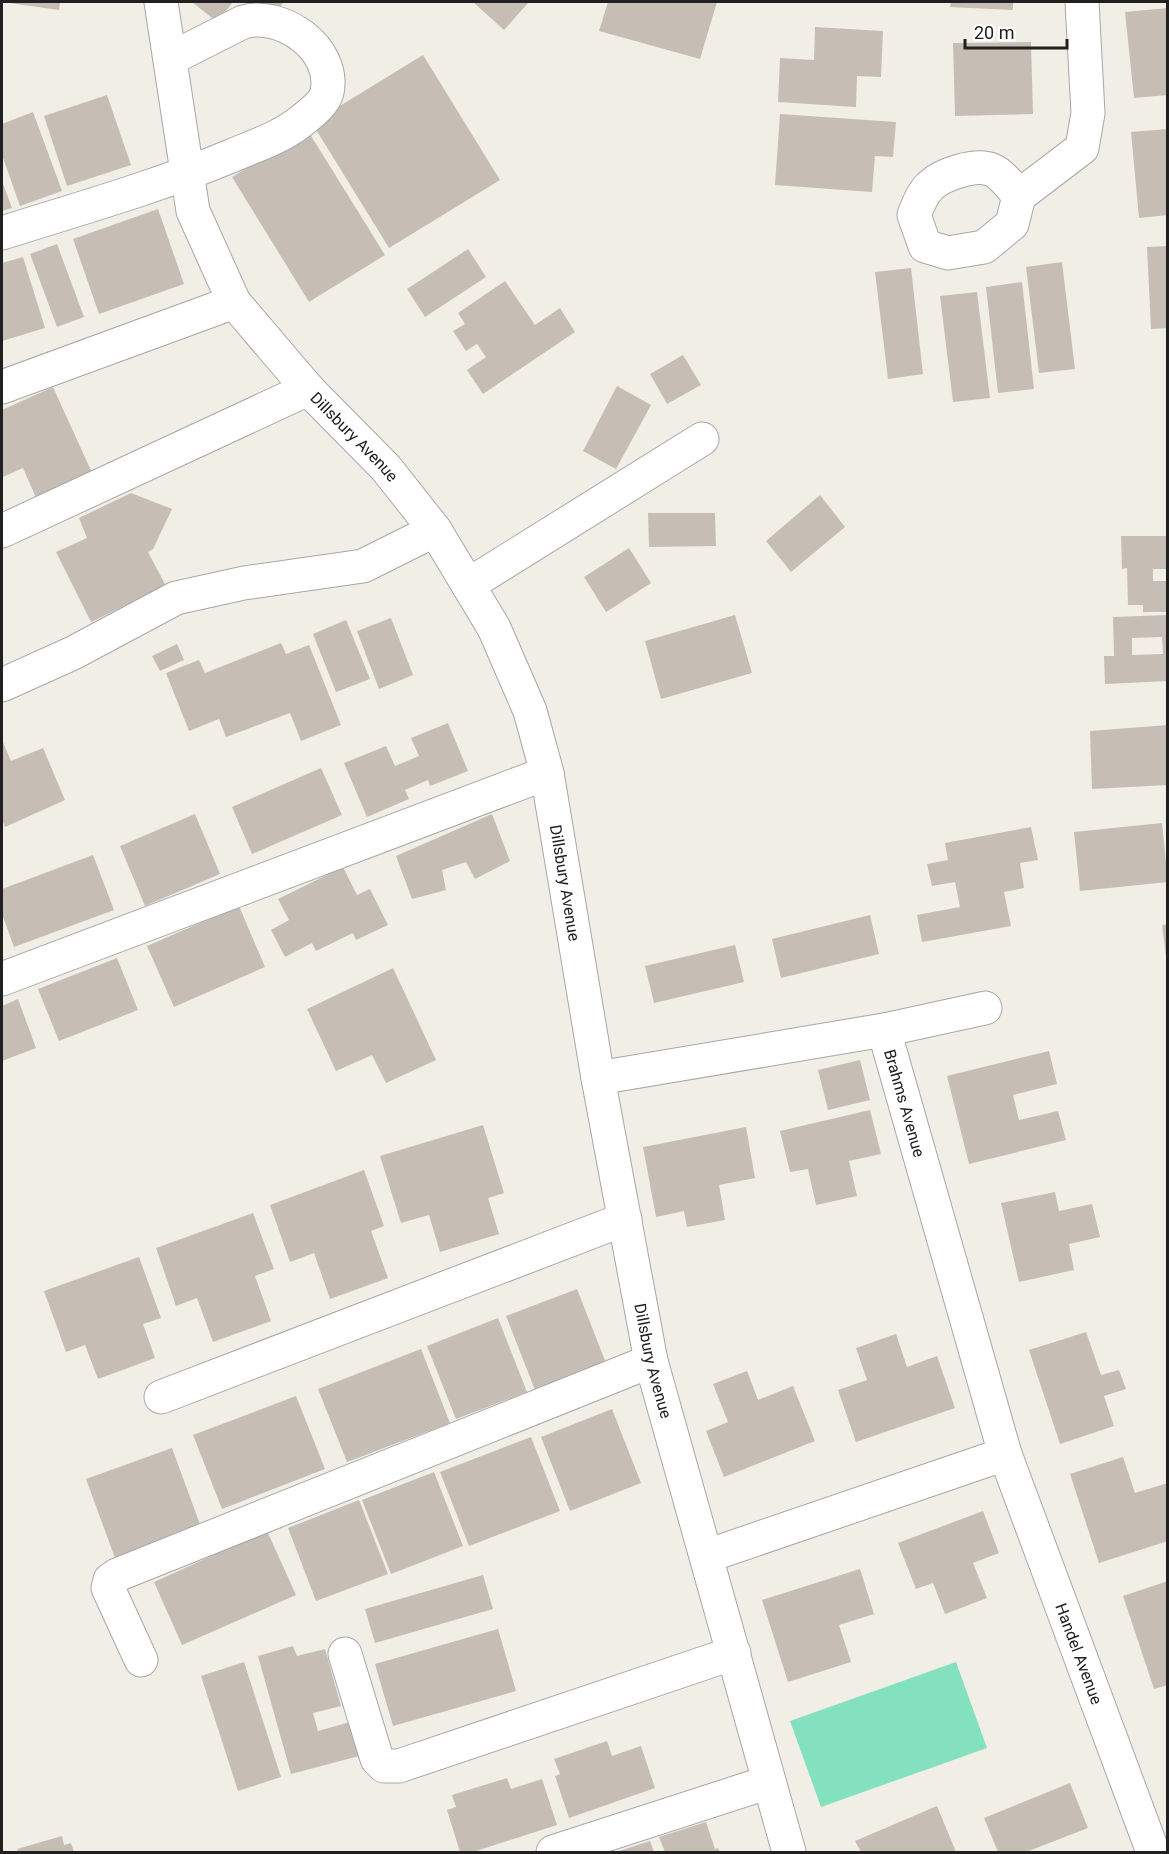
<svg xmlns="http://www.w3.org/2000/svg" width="1169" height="1854" font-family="Roboto,sans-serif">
<rect width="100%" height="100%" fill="#f1eee6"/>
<path fill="#83e1c0" d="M956,1662l31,86 -166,59 -31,-86z"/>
<g fill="#c6beb5" fill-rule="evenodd">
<path d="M2,2h58l-1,8z"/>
<path d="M192,2h41l-16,20z"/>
<path d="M248,2h36l-14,17z"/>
<path d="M473,2h56l-25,28z"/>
<path d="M608,2h109l-17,57 -101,-28z"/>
<path d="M951,2h62v8l-63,-3z"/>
<path d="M1168,8v87l-34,3 -9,-86z"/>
<path d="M815,27l68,4 -2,46 -24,-1 -1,31 -78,-5 2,-44 34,2z"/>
<path d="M1031,42l2,72 -78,2 -2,-73z"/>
<path d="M423,55l77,125 -111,68 -77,-125z"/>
<path d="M107,95l24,70 -64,21 -23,-70z"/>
<path d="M33,112l29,79 -42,15 -18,-51v-31z"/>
<path d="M780,114l116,8 -3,35 -18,-1 -3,36 -97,-7z"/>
<path d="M1168,129v86l-29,3 -8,-86z"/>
<path d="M308,131l77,124 -76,47 -77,-125z"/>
<path d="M2,181l10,27 -10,3z"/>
<path d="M158,209l26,75 -85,30 -26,-75z"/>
<path d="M57,244l27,73 -27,10 -27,-73z"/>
<path d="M1168,246v82l-17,1 -4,-82z"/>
<path d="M468,249l18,28 -61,40 -18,-28z"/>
<path d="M23,257l22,71 -43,13v-78z"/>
<path d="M1062,262l13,107 -36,4 -13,-106z"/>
<path d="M911,268l12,106 -35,5 -13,-107z"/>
<path d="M505,281l30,44 25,-17 15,24 -92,62 -16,-24 19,-13 -9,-13 -11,7 -13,-20 12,-7 -7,-11z"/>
<path d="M1022,282l12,107 -36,4 -12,-106z"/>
<path d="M977,292l13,106 -37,4 -13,-106z"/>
<path d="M683,355l18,30 -34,19 -17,-30z"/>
<path d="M617,386l34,19 -35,64 -33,-18z"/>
<path d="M53,387l40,88 -56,25 -14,-32 -20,9 -1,-4v-63z"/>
<path d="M131,493l41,16 -19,40 -5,3 18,34 -75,36 -35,-70 31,-14 -8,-20z"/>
<path d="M820,495l25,32 -54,45 -25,-31z"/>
<path d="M648,513h67l1,33 -67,1z"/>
<path d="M1121,536h47v33h-15v12h15v31h-25v-7h-15l-1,-37 -5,1z"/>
<path d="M629,548l22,35 -45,29 -22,-35z"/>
<path d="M735,615l17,58 -91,26 -16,-58z"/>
<path d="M1168,615v66l-63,3 -1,-28h10l-1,-39zM1162,637l1,17 -31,1v-17z"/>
<path d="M391,618l22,57 -34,14 -22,-58z"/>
<path d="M346,620l24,59 -34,13 -23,-58z"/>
<path d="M281,643l5,11 23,-9 32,80 -40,16 -11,-28 -64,24 -7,-18 -30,12 -23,-58 33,-13 6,13z"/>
<path d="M177,644l7,16 -24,11 -8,-15z"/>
<path d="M448,723l20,48 -38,15 -2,-6 -23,10 4,9 -42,18 -23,-54 42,-17 9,20 24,-10 -8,-18z"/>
<path d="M1168,725v60l-76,4 -2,-58z"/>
<path d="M2,740l9,21 32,-13 22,52 -60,27 -3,-8z"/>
<path d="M321,768l21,47 -90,39 -20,-47z"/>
<path d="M195,814l25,60 -75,32 -25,-60z"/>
<path d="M492,814l18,47 -35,18 -9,-17 -24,8 4,20 -34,9 -16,-43z"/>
<path d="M1162,823l6,59 -88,9 -6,-59z"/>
<path d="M1031,827l7,33 -18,3 4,25 -20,4 7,34 -89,16 -5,-27 43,-8 -5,-25 -23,4 -5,-22 21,-4 -3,-17z"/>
<path d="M93,855l21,55 -100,37 -12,-33v-25z"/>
<path d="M343,867l14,28 13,-6 18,36 -32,15 -3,-7 -37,18 -4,-8 -27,14 -14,-27 18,-10 -11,-21z"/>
<path d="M239,906l26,61 -91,40 -27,-61z"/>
<path d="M870,915l9,39 -98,24 -9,-39z"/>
<path d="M1168,924v32h-2l-4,-31z"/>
<path d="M735,945l9,37 -90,21 -9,-37z"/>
<path d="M117,958l21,52 -79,31 -21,-52z"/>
<path d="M393,968l43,92 -50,23 -14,-28 -36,16 -29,-62z"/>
<path d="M18,999l18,49 -34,13v-55z"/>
<path d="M1049,1051l8,33 -44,11 6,25 39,-9 8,29 -97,24 -22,-88z"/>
<path d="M860,1060l10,40 -42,10 -10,-40z"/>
<path d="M870,1110l11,44 -32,7 8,35 -41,9 -8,-36 -18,3 -10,-41z"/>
<path d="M483,1125l21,68 -16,5 11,36 -59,18 -11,-37 -28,8 -21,-67z"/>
<path d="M746,1127l9,51 -36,7 6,35 -38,7 -3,-16 -28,6 -13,-70z"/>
<path d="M364,1170l20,56 -13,5 17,47 -58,21 -16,-46 -24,9 -20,-57z"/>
<path d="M1055,1192l4,19 33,-7 8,33 -31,7 5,26 -55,12 -18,-79z"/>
<path d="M253,1213l21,56 -19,7 16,45 -58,21 -16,-44 -21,8 -20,-58z"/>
<path d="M139,1257l22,61 -18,6 12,34 -57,21 -13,-34 -19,7 -22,-61z"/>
<path d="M577,1289l29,74 -71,27 -29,-74z"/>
<path d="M498,1318l29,74 -71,27 -29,-73z"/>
<path d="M1086,1332l15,43 18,-5 7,19 -22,7 10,30 -54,18 -31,-94z"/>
<path d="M896,1334l11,33 30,-11 18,52 -99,34 -18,-52 29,-10 -11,-32z"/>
<path d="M421,1349l29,74 -103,39 -29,-73z"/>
<path d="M747,1371l11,29 35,-14 22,55 -91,36 -18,-46 22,-9 -15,-38z"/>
<path d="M296,1396l29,73 -103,40 -29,-74z"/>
<path d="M612,1409l29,74 -71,28 -29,-74z"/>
<path d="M531,1437l29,74 -91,35 -29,-74z"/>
<path d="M172,1448l33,90 -86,31 -33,-90z"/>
<path d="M1123,1457l12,36 33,-10v58l-69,22 -29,-89z"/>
<path d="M434,1472l29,74 -72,28 -29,-74z"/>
<path d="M359,1500l29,74 -72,27 -28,-73z"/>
<path d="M983,1511l16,42 -26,10 14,35 -42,16 -12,-31 -17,6 -18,-46z"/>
<path d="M267,1531l29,64 -114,50 -28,-63z"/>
<path d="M860,1569l14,45 -35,11 12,37 -63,20 -26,-82z"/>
<path d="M483,1575l10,34 -118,34 -10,-34z"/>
<path d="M1168,1581v104l-14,4 -31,-93z"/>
<path d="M498,1629l18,62 -123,35 -18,-62z"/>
<path d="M293,1646l4,10 28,-7 16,57 -28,7 5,18 32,-9 9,34 -68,18 -33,-118z"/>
<path d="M244,1662l37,115 -43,14 -37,-115z"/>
<path d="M607,1741l5,15 29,-10 14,42 -86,30 -14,-42 5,-2 -6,-15z"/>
<path d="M507,1778l4,11 31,-10 15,46 -84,27h-13l-13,-42 9,-3 -4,-12z"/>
<path d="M1070,1783l18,45 -62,24h-28l-14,-34z"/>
<path d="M937,1806l19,46h-95l-6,-11z"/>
<path d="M706,1822l9,27 3,-1 2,4h-55l-6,-15z"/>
<path d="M62,1836l2,9 7,-2 3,9h-56l-1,-3z"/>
<path d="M650,1841l4,11h-38z"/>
</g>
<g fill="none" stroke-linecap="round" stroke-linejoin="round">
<g stroke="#a7a7a7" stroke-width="35">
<g id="minor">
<path id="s1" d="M161,2l32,209 41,91 74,87 78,79 49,62 59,98 36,83 17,62 51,305 53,283 138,491"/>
<path d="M1019,196c-7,-8 -17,-22 -27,-26 -16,-7 -49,4 -62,16 -8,8 -12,19 -16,29l11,31 23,7 36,-6 28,-23 7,-28 63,-48 6,-35 -6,-111"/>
<path d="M2,233c76,-24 154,-46 229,-77 23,-10 49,-18 69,-34 9,-7 25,-19 27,-30 9,-44 -46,-81 -84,-70l-73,37"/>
<path d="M2,387l232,-85"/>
<path d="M2,531l306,-142"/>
<path d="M468,585l234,-146"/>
<path d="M2,685l71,-32 103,-55 68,-15 119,-17 72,-36"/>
<path d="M2,979l545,-206"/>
<path d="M884,1030l101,-22"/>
<path id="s2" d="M598,1078l286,-48 121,424 148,398"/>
<path d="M161,1397l464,-178"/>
<path d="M707,1556l298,-102"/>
<path d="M345,1654l32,105 7,7h15l335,-113"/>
<path d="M141,1660l-33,-72 2,-8 7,-5 534,-214"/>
<path d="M553,1852l216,-70"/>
</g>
</g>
<use href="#minor" stroke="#fff" stroke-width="33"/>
</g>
<g text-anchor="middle" stroke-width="6" stroke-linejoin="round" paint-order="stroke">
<g font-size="16" fill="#202020" stroke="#fff">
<text dy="6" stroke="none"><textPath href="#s1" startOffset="492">Dillsbury Avenue</textPath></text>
<text dy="6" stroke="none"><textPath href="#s1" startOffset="996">Dillsbury Avenue</textPath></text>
<text dy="6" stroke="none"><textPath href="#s2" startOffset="366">Brahms Avenue</textPath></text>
<text dy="6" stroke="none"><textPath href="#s1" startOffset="1482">Dillsbury Avenue</textPath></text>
<text dy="6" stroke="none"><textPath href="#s2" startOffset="944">Handel Avenue</textPath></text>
</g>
</g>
<rect width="1169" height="1854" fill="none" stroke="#202020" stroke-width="6"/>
<path d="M965 39v9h102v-9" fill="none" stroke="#202020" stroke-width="3"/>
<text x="974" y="39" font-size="18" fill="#202020" stroke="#ffffff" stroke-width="4.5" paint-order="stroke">20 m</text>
</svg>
